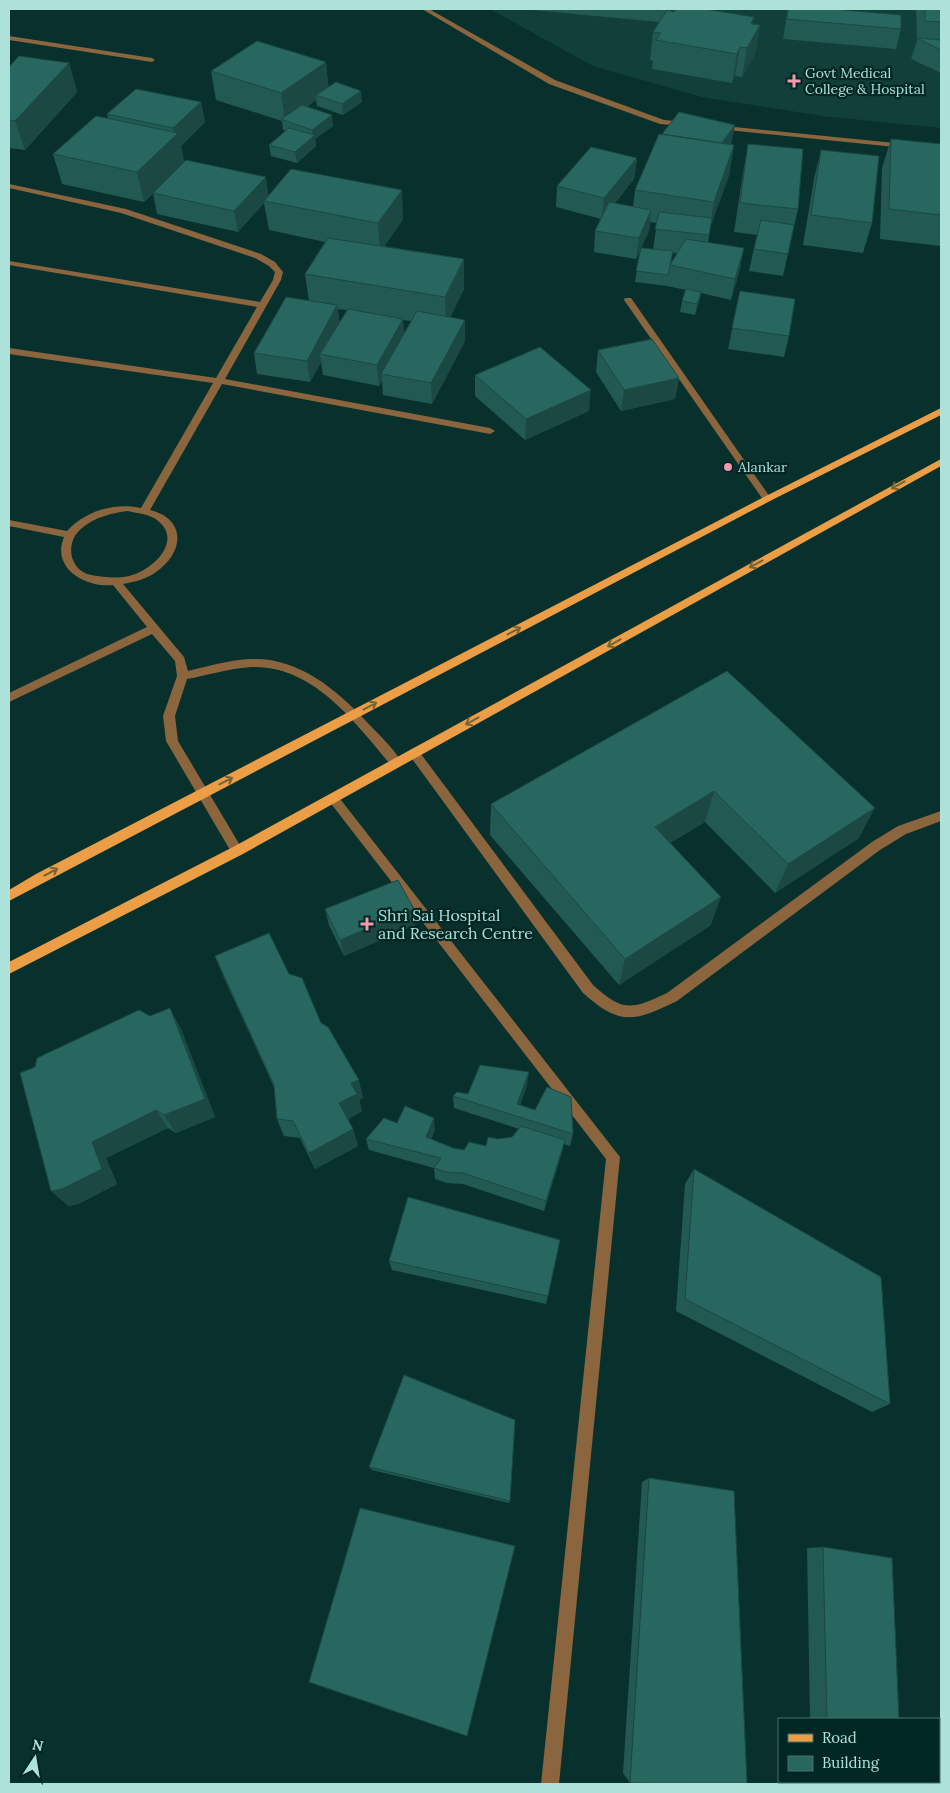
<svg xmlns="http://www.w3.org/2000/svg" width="950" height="1793" font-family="Lora,serif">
<rect width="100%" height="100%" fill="#08312d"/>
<path fill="#113f3a" d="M490,9h451v119l-119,-12 -120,-19 -109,-31z"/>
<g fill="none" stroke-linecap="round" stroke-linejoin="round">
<g fill="#8b653e" fill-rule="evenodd">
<path d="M422,9h7l126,71 109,40 22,2 4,2 -4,2 -26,-2 -111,-40z"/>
<path d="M9,36l143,22 3,2 -3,2 -143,-22z"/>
<path d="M715,125l190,19 4,2 -4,2 -187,-19 -4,-2z"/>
<path d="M9,184l117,25 135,45 14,8 8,10 -2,8 -56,99 265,49 5,3 -5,3 -268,-50 -72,126c37,9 34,43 6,62 -9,7 -22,10 -33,12l61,73 4,14c21,-5 41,-11 63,-12 46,-2 84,29 114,61 12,13 28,27 37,43l-2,3h-8c-36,-42 -78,-101 -140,-99 -22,1 -43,8 -65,12l-12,37 3,25 63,106 2,4 -2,4h-8l-67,-114 -3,-25 14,-40 -2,-15 -23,-27 -143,68v-9l138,-66 -34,-42c-28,3 -62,-17 -49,-48l-55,-11v-6l58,11c18,-20 48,-29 74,-23l72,-125 -204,-29v-6l207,30 41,-71 -248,-42v-4l251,41 13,-22 2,-8 -6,-6 -14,-8 -134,-45 -112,-25zM128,511c8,2 19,3 26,7 32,20 0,52 -25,58 -14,3 -25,1 -38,-1 -23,-5 -26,-34 -9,-47 13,-11 30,-15 46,-17z"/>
<path d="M625,298h6l139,199v4h-6l-140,-201z"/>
<path d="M414,748l4,2 175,235c30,27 38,25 74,8l205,-151 26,-16 43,-15v10l-35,13 -26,16 -203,151c-43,21 -57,25 -94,-8l-173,-237 -2,-3 2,-3z"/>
<path d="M333,793l4,2 283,362 -61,627h-18l65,-625 -277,-358 -2,-3 2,-3z"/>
</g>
<g fill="#ec9e46" fill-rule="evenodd">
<path d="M941,408v7l-171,86 -761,400v-11l27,-16 728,-377z"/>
<path d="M941,459v7l-700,389 -232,119v-12l224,-115z"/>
</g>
</g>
<g fill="#225953" fill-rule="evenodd">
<path d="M522,9h146v1l6,2 80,5 -1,7 7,1 -5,29 -13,23 -7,-1 -3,7 -80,-14 1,-8 -3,-1 3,-28 6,-10z"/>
<path d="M788,9l113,20 -5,20 -113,-10z"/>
<path d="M916,9h25v64l-30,-14 6,-18z"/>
<path d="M326,62l2,25 34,15 -19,13 -26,-9 -1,-6 -9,7 26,19 -18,13 1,7 -19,17 -26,-7 -2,-11 17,-14 -3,-1 -1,-9 -66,-21 -5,-29z"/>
<path d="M69,63l8,29 -52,58 -16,-2v-81z"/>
<path d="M201,102l4,20 -24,24 3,16 84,34 135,23 -19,27 80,13v30l-14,28 15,24 -33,63 -49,-9 -1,-14 -3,5 -56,-11 -2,-13 -11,20 -53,-8 -3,-21 55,-52 -4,-27 20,-32 -56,-12 -5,-27 -26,29 -81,-18 -4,-21 -9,9 -82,-18 -9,-30 55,-36 -1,-4zM338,309l9,1 -8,13zM403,320l8,1 -7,12z"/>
<path d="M891,139l50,5v102l-61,-7 2,-71z"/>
<path d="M748,144l50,65 -15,67 -34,-5 8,-36 -23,-3 9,-59z"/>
<path d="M731,145h3l-5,30 -18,49 -3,19 32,26 -9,31 -30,-7 -2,9 -4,13 -15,-3 2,-11 4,-11 -19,-4 -32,-4 5,-31 -4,8 -42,-7 1,-21 6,-12 -45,-12 1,-21 80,-28 -3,21 -19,24 18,4 2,-17zM650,222l7,1 -4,26 -12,-1 8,-17zM672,253h5l-6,10z"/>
<path d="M821,150l51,73 -9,30 -60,-8 11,-66z"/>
<path d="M740,291l49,45 -5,21 -56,-8z"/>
<path d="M598,350l81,28 -4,21 -54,12 -25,-39z"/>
<path d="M475,375l114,36 -64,29 -50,-44z"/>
<path d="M727,671l132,167 -84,55 -70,-71 -35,21 41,82 -92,60 -129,-150 1,-31z"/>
<path d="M325,909l90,16 -71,31 -15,-31z"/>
<path d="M215,956l74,18 32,49 42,75 -4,2 3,11 -14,8 5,10 5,17 -43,23 -15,-31 -16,-2 -7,-17 -3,-32 -50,-109z"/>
<path d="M150,1016l31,13 34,88 -39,16 -8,-5 -62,30 11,26 -39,20 -10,2z"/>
<path d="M527,1085l-7,20 53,29 -3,12 -6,-2 -2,8 -18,59 -81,-27 -16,-1 -12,-4 -1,-11 -65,-18 -3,-11 31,-16 38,7 -4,9 22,9 11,2 22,-4 12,-7 14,-2 7,-8 -65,-21 -1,-12z"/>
<path d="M694,1169l196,235 -18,8 -196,-101 9,-127z"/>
<path d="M389,1261l159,35 -2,8 -154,-34z"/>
<path d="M369,1467l141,34 -1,2 -137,-33z"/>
<path d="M649,1478l-19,305 -7,-10 19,-291z"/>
<path d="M823,1547l76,172h-89l-3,-171z"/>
<path d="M939,1767l2,1v16h-130v-2h128z"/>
</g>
<g fill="#1b4843">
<path d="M754,17l-5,27 11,-19 -5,29 -13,23 9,-53z"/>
<path d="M740,47l-5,29 -3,7 5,-29z"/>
<path d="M326,62l3,29 -13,4v5l-29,21 -2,-1 -4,-27z"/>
<path d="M69,63l8,29 -52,58 -10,-29z"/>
<path d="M361,91l1,11 -19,13 -1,-11z"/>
<path d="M201,102l4,20 -24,24 3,16 -40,40 -7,-30 38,-36 -2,-8z"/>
<path d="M332,115l1,11 -18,13 1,7 -19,17 -2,-11 18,-15 -1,-7z"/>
<path d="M735,125l-4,21 -13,2z"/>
<path d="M734,145l-5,30 -20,57 5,-30z"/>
<path d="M637,158l-3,21 -32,40 2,-21z"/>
<path d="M266,177l3,21 -5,3v2l-26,29 -4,-21z"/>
<path d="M402,190l1,29 -23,34 -2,-30z"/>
<path d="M651,210l-2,21 -13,28 3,-21z"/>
<path d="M744,248l-4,21 -9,31 4,-21z"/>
<path d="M464,259v30l-18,38 -1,-30z"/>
<path d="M701,292l-2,10 -4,13 2,-11z"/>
<path d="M337,305l3,21 -20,28 1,8 -11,20 -3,-21z"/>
<path d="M403,319l1,21 -23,34 1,7 -3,5 -2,-21z"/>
<path d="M465,320v21l-33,63 -1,-21z"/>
<path d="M679,378l-4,21 -54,12 3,-21z"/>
<path d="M591,390l-2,21 -64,29 1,-21z"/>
<path d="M714,791l-9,31 -57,34 7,-29z"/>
<path d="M875,808l-16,30 -84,55 13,-29z"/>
<path d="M721,897l-10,28 -92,60 6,-26z"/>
<path d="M414,909l1,16 -71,31 -4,-16z"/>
<path d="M170,1008l11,21 34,88 -39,16 -12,-18z"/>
<path d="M529,1072l-2,13 -11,32 1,-13z"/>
<path d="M359,1080l4,18 -4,2 3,11 -18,10 -5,-18 12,-20z"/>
<path d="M156,1110l12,18 -62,30 11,26 -39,20 -10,2 -17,-15 41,-49z"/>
<path d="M434,1118l1,12 -8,19 -1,-12z"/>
<path d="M353,1129l5,17 -43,23 -6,-16z"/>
<path d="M565,1140l-3,12 -18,59 2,-10z"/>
</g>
<g fill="#276760" stroke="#1b4843">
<path d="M676,9h29l49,8 -3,7 9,1 -13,23 -7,-1 -3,7 -81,-14 5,-7 -8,-1 14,-22 7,2z"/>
<path d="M788,9h44l69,6v14l-114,-10z"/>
<path d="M925,9h16v13l-16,-1z"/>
<path d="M917,38l24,2v10z"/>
<path d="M257,41l69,21 -45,31 -70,-22z"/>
<path d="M19,56l50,7 -54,58 -6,-1v-53z"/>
<path d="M336,82l25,9 -19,13 -26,-9z"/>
<path d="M136,89l65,13 -28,26 -66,-14z"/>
<path d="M302,105l30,10 -20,15 -31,-11z"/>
<path d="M679,112l56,13 -13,18 -60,-9z"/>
<path d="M96,116l82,17 -41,39 -84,-18z"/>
<path d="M289,128l26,7 -20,17 -26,-7z"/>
<path d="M659,134l75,11 -20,57 -79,-12z"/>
<path d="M891,139l50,5v71l-52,-6z"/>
<path d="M748,144l55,5 -5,60 -58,-6z"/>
<path d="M591,147l46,11 -33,40 -47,-12z"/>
<path d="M821,150l58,6 -7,67 -61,-8z"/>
<path d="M186,160l80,17 -32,34 -81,-18z"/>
<path d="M291,169l111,21 -24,33 -114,-22z"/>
<path d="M609,202l42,8 -12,28 -44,-7z"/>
<path d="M659,212l53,6 -3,17 -54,-6z"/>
<path d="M761,220l33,5 -6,29 -34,-5z"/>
<path d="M328,238l136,21 -19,38 -140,-23z"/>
<path d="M686,239l58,9 -9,31 -65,-14z"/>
<path d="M641,248l32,3 -5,24 -32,-4z"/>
<path d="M686,289l15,3 -4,12 -15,-3z"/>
<path d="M740,291l55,8 -6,37 -57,-8z"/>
<path d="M286,297l51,8 -30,56 -53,-8z"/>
<path d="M348,309l55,10 -26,46 -57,-11z"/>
<path d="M417,311l48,9 -34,63 -50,-9z"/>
<path d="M652,339l27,39 -55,12 -26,-40z"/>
<path d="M540,347l51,43 -65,29 -51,-44z"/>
<path d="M727,671l148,137 -87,56 -74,-73 -59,36 66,70 -96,62 -134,-155z"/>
<path d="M398,880l16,29 -74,31 -15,-31z"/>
<path d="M269,933l20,41 13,4 19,45 7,4 31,53 -8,3 6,11 -18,9 14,26 -44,24 -16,-32 -16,-2 -3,-34 -59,-129z"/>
<path d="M170,1008l35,91 -41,16 -8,-5 -64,32 10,27 -40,20 -11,2 -31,-118 15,-6 2,-9 102,-48 11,6z"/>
<path d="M480,1065l49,7 -12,32 18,6 12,-23 24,10 2,37 -120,-38 4,-4 11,2z"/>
<path d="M405,1106l29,12 -8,19 27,11 11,2 5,-8 17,4 2,-9 10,2 14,-2 9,-11 44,14 -19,61 -83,-28 -17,-1 -12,-4 7,-10 -75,-19 18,-21 13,5z"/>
<path d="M694,1169l187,108 9,127 -205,-105z"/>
<path d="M408,1197l152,43 -12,56 -159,-35z"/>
<path d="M404,1375l111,45 -5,81 -141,-34z"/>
<path d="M649,1478l85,13 13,293 -117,-1z"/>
<path d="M360,1508l155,38 -48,190 -158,-54z"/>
<path d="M823,1547l69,11 7,161h-72z"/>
<path d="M939,1770h2v14h-113v-2h111z"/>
</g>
<defs><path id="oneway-shaft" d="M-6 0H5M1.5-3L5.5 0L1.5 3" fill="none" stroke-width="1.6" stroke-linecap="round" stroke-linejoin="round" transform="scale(1.25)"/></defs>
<g stroke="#766234">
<use href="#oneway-shaft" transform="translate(898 485) rotate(151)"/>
<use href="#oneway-shaft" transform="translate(756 564) rotate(151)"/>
<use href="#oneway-shaft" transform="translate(514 631) rotate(-28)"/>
<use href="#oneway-shaft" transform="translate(614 643) rotate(151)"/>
<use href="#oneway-shaft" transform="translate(370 706) rotate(-28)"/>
<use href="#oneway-shaft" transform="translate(472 721) rotate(151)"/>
<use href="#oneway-shaft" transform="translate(226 781) rotate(-27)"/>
<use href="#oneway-shaft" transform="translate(51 872) rotate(-28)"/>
</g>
<g fill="#f29aad" stroke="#002723" stroke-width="2">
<path d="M791.5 73.5h5v5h5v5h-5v5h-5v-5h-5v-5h5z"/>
<circle cx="728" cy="467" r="5"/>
<path d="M364.5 916.5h5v5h5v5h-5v5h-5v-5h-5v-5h5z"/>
</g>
<g text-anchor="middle" stroke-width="4.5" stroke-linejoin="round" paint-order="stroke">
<g font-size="14" fill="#ade2db" stroke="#002723" text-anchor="start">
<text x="805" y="78">Govt Medical<tspan x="805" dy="16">College &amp; Hospital</tspan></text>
<text x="738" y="472">Alankar</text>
</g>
<g font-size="16" fill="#ade2db" stroke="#002723" text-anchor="start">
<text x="378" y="921">Shri Sai Hospital<tspan x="378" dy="18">and Research Centre</tspan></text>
</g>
</g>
<rect width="950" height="1793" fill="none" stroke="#ade2db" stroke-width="20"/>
<rect x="778" y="1718" width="162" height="65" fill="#002723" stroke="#45726d"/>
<rect x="788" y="1734" width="25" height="8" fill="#ec9e46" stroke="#45726d"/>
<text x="822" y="1743" font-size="15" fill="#ade2db">Road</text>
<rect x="788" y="1756" width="25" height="15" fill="#276760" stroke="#45726d"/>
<text x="822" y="1768" font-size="15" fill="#ade2db">Building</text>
<g transform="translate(35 1758) rotate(12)" stroke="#002723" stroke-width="4" paint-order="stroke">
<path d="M0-4L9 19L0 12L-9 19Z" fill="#ade2db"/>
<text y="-8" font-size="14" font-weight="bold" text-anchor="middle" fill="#ade2db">N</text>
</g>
</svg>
